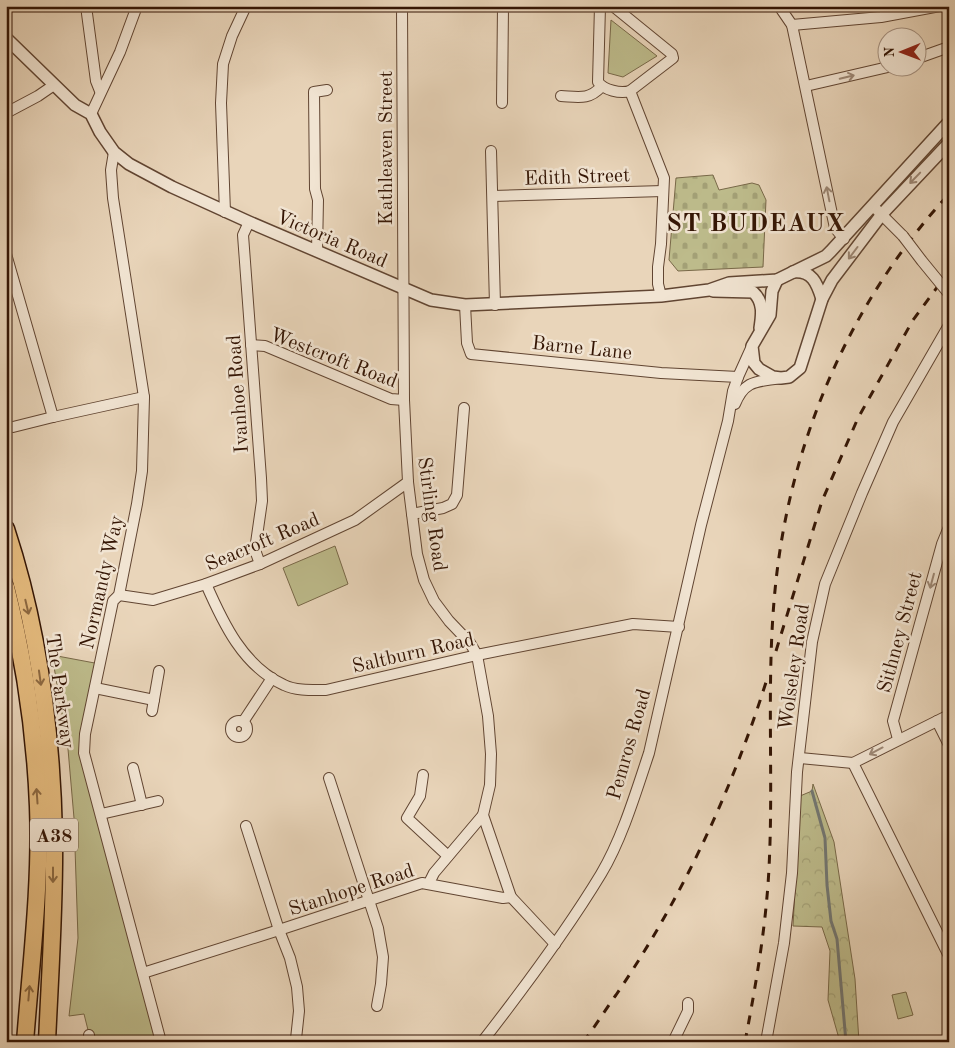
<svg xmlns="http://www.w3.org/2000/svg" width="955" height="1048" font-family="'Old Standard TT',serif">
<defs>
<pattern id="forest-crowns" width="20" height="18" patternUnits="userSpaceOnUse" patternTransform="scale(1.25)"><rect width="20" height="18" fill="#bdbb8b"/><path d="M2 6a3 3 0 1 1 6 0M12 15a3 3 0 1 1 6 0" fill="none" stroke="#a3a076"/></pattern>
<pattern id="cemetery-stones" width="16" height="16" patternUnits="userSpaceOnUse" patternTransform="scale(1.25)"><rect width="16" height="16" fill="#bdbb8b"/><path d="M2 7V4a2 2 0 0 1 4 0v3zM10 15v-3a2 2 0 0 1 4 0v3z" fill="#a3a076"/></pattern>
</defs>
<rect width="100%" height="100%" fill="#e9d5ba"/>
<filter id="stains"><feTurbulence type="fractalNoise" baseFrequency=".004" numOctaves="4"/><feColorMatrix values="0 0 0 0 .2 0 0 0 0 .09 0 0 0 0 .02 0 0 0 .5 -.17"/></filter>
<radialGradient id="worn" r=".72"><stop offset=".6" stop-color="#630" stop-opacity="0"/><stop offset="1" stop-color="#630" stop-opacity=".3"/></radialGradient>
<path fill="url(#forest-crowns)" stroke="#786848" d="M813,784l21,58 21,137 4,63h-19l-12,-42 2,-49 -8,-24 -29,-1 7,-130 12,-5z"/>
<path fill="url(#cemetery-stones)" stroke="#786848" d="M713,175l6,15 33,-7 7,2 7,15 -3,67 -85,4 -9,-11 7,-82z"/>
<g fill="#bdbb8b" stroke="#786848">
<path d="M611,20l46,36 -34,21 -15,-4z"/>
<path d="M335,546l13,38 -50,22 -15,-38z"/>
<path d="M52,655l48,9 -16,89 77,289h-70l-7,-28 -15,2 9,-78 -4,-120 -6,-69z"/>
<path d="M906,992l7,23 -15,4 -6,-24z"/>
</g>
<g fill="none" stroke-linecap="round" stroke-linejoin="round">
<path stroke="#727671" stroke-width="3" d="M812,791l13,47 2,47 4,36 6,18 9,103"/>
<g stroke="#614532" stroke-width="12">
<g id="minor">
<path d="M86,6l10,75 4,10"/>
<path d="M402,6l2,394 4,82 9,72 7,26 10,21 15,20 21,22 7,12 11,61 3,38 -1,31 -7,30 28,82 44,47"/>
<path d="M600,6l-2,76c6,8 22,12 32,9l43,-33 -1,-4 -59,-48"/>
<path d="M779,6l13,19 43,203 9,11"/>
<path d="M792,25l89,-8 59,-11"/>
<path d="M918,58l31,-11"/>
<path d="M806,86l82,-19"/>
<path d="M630,91l34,87 -3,66 -3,23v17l3,12"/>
<path d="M561,96c18,1 28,4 40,-9"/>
<path d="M502,103l1,-97"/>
<path d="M6,113l32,-17 16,-11"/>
<path d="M91,114l29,-62 17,-46"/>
<path d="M491,151l4,154"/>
<path d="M114,152l-3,18 2,28 31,199 -2,74 -5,33 -18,91 -6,6 -28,133 -1,19 77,289"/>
<path d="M493,196l170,-5"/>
<path d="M873,206l30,30"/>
<path d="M225,212l-4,-109 2,-39 9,-28 14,-30"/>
<path d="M249,222l-6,13 18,243 1,23 -7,49 5,14"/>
<path d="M317,251l1,-51 -3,-11 -1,-97 13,-2"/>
<path d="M6,254l47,163"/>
<path d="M465,305l2,38 4,11 190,19 77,4"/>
<path d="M251,345l14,1 126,53 13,1"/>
<path d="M735,404c10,-25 23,-22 46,-26"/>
<path d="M13,427l40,-10 91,-20"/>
<path d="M412,514l31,-6 9,-4 5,-9 7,-87"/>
<path d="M206,584c17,39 37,82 78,101 12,6 29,5 42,5l151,-35 156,-31 46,3"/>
<path d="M119,595l34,5 53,-16 54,-20 95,-44 53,-38"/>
<path d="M95,688l59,12"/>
<path d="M152,711l7,-40"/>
<circle cx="239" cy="729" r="8"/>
<path d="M937,721l12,24"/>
<path d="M243,722l29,-44"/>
<path d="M898,739l-5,-18 49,-177 7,-17"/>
<path d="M800,758l53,5 96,-48"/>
<path d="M853,763l96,193"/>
<path d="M133,768l9,37"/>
<path d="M423,775l-3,21 -13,22 41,38"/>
<path d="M329,778l49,150 5,29 -2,27 -4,22"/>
<path d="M101,814l57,-13"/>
<path d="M246,826l33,104 11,28 7,29 2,24 -3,28"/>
<path d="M429,883l5,-10 49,-58"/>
<path d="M143,973l136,-43 143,-47 81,15 8,-1"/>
<path d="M89,1035l1,7"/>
<path d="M482,1042c42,-54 84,-110 119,-168 21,-35 35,-82 48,-121l52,-228 27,-104 5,-30 5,-14 14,-31"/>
<path d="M673,1042l15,-31v-8"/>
<path d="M766,1042l18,-99 8,-70 5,-101 15,-130 13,-58 37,-91 31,-71 56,-97"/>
</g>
</g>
<g stroke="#614532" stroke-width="14">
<g id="tertiary">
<path d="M6,38l69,67 16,9 9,18 14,20 15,12 43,23 77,35 182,78 34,5 196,-9 48,-6 20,-7 48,-3 49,-24 5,-5 118,-129"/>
<path d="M793,272c19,-2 24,11 29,27"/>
<path d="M777,280l-5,11 -2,24 -18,31 2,17 5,6 14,8 8,1 8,-1 11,-9 22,-69 10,-19 50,-66 67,-71"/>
<path d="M713,291l40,1c11,10 9,23 7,36"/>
</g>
</g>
<g stroke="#341504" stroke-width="19">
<g id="trunk">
<path d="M6,529c32,97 46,206 48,307 1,69 -4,137 -7,206"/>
<path d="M6,587c18,71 29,146 32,219 3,78 -7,158 -13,236"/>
</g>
</g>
<use href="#minor" stroke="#f1e4d2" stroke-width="10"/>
<use href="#tertiary" stroke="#f1e4d2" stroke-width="11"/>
<use href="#trunk" stroke="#e4ba7d" stroke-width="16"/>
<g stroke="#341504" stroke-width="3" stroke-dasharray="9 9" stroke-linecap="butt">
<path d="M776,651l46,-150 36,-83 55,-98 36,-49"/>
<path d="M583,1042c12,-15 22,-32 33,-47 66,-97 116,-204 151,-316"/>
<path d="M745,1042c11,-58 21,-115 24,-174 5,-98 -4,-198 8,-296 17,-140 76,-274 172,-378"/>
</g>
<g stroke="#614532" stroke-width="12" stroke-linecap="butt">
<path id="minor-bridge" d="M903,236l19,25 27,33"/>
</g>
<use href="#minor-bridge" stroke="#f1e4d2" stroke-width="10"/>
</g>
<defs><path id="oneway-shaft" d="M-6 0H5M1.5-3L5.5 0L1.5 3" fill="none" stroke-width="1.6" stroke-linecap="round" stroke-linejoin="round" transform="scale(1.25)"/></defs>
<g stroke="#9c8775">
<use href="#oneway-shaft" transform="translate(847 77) rotate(-13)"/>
<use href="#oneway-shaft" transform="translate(915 178) rotate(134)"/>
<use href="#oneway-shaft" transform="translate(828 194) rotate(-101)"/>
<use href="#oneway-shaft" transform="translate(853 253) rotate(127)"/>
<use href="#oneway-shaft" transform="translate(932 581) rotate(105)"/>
<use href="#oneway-shaft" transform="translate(876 751) rotate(152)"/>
</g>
<g stroke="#8c6840">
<use href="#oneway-shaft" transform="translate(27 607) rotate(77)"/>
<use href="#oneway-shaft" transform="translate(40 678) rotate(82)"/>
<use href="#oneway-shaft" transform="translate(37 796) rotate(-94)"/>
<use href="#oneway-shaft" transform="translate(53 875) rotate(90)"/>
<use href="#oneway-shaft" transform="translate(29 993) rotate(-85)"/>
</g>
<g text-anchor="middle" stroke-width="5" stroke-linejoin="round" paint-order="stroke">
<rect fill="#f1e4d2" stroke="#6d5342" stroke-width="1" x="30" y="818.5" width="48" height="33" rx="4"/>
<g font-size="19" font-weight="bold" fill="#341504">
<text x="54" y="842">A38</text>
</g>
<g font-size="20" fill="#341504" stroke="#f1e4d2">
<text transform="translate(385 148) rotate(-90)" y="7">Kathleaven Street</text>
<text transform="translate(577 176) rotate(-2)" y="7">Edith Street</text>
<text transform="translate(332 238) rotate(23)" y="7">Victoria Road</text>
<text transform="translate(582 347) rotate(6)" y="7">Barne Lane</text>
<text transform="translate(334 357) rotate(21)" y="7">Westcroft Road</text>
<text transform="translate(237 394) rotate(-94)" y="7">Ivanhoe Road</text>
<text transform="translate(433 514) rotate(82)" y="7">Stirling Road</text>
<text transform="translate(262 541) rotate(-23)" y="7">Seacroft Road</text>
<text transform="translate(101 582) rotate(-77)" y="7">Normandy Way</text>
<text transform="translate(899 632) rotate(-75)" y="7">Sithney Street</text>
<text transform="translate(413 652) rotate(-13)" y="7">Saltburn Road</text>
<text transform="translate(793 667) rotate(-82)" y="7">Wolseley Road</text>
<text transform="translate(61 691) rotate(82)" y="7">The Parkway</text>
<text transform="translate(628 744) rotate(-74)" y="7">Pemros Road</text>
<text transform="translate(351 889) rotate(-18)" y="7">Stanhope Road</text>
</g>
<g font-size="25" font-weight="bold" letter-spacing="1" fill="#341504" stroke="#f1e4d2">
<text x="756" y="231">ST BUDEAUX</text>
</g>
</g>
<rect width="955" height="1048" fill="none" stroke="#e9d5ba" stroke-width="25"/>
<rect x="8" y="8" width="940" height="1033" fill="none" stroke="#341504" stroke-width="2.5"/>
<rect x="12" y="12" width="930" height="1023" fill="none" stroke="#341504"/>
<g transform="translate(902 52) rotate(269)"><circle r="24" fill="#f1e4d2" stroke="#a59180"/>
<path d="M0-4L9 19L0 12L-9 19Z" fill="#8f2418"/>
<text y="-8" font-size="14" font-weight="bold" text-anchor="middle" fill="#341504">N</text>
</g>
<rect width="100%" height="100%" filter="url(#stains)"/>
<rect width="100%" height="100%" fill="url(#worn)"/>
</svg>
